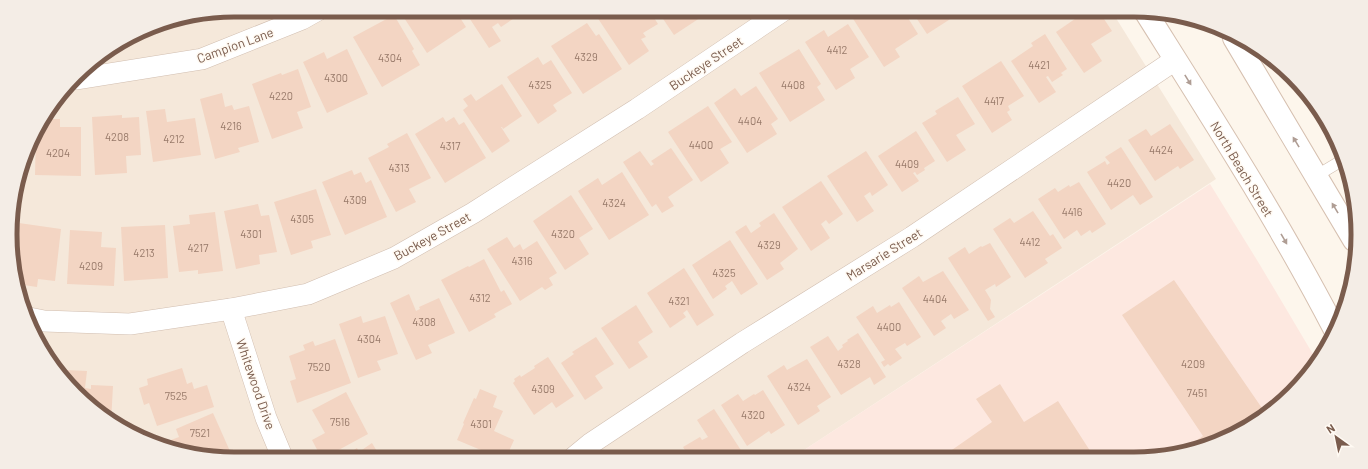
<svg xmlns="http://www.w3.org/2000/svg" width="1368" height="469" font-family="Barlow,sans-serif">
<rect width="100%" height="100%" fill="#fdf6ec"/>
<path fill="#f5e8da" d="M235,10h876l105,169 -424,279 -557,1 -58,-8 -67,-30 -62,-62 -30,-67 -6,-87 21,-70 53,-69 63,-39z"/>
<path fill="#fde8e0" d="M1210,184l50,81 57,96 -35,42 -49,33 -70,21 -371,1z"/>
<g fill="#f3d5c3">
<path d="M399,10h25l2,3 4,-2 -1,-1h26l11,17 -39,26z"/>
<path d="M464,10h56l2,3 -21,14 -3,-4 -6,4 9,14 -12,7z"/>
<path d="M601,10h48l9,14 -15,9 3,4 -5,2 8,12 -20,14 -34,-51z"/>
<path d="M657,10h55l-38,25z"/>
<path d="M856,10h16l5,7 2,-1 -1,-2 5,-4h20l15,24 -23,15 5,8 -16,10 -34,-53z"/>
<path d="M911,10h40l4,6 -28,18z"/>
<path d="M1088,10h10l14,21 -21,13 11,17 -18,12 -28,-41z"/>
<path d="M394,15l20,34 -2,2 8,14 -38,22 -29,-50z"/>
<path d="M182,21v3l-38,6 5,-3z"/>
<path d="M587,23l9,13 3,-2 23,35 -39,25 -32,-48z"/>
<path d="M848,24l21,33 -19,12 5,9 -19,12 -31,-48 19,-12 4,7z"/>
<path d="M1045,34l22,35 -6,4 2,2 -11,7 -4,-6 -2,1 10,15 -17,11 -28,-42 22,-15 -2,-3z"/>
<path d="M347,49l21,45 -41,19 -24,-51 21,-10 3,7z"/>
<path d="M799,49l22,35 -4,3 8,13 -35,22 -31,-49z"/>
<path d="M538,57l5,8 8,-5 21,33 -19,12 4,6 -19,13 -31,-47z"/>
<path d="M1001,61l23,35 -16,10 2,4 -3,2 5,8 -20,13 -30,-47z"/>
<path d="M298,69l13,38 -14,5 6,16 -31,11 -20,-55 29,-11 1,2z"/>
<path d="M502,84l20,32 -19,13 -1,-2h-1l9,14 -18,12 -29,-43 5,-4 -5,-7 8,-5 5,7z"/>
<path d="M756,86l22,33 -7,5 6,10 -30,19 -33,-50 21,-15 6,8z"/>
<path d="M222,93l3,14 7,-2 2,5 15,-4 10,36 -21,6 2,4 -25,7 -15,-60z"/>
<path d="M958,97l17,27 -19,11 10,15 -19,12 -25,-39 15,-9 -2,-3z"/>
<path d="M708,106l24,36 -12,7 9,14 -28,19 -33,-50z"/>
<path d="M165,109l2,13 28,-4 6,37 -48,7 -7,-51z"/>
<path d="M122,115v3l17,-1 2,38 -15,1 1,17 -32,2 -3,-58z"/>
<path d="M443,117l3,5 8,-5 5,8 5,-3 22,36 -41,25 -30,-49z"/>
<path d="M46,119h14v8h21v49l-46,-1 1,-43z"/>
<path d="M1170,124l24,36 -14,9 -2,-3 -23,15 -27,-41 18,-11 5,7z"/>
<path d="M916,131l19,30 -11,7 1,2 -8,5 -2,-3 -2,1 6,8 -17,11 -24,-36z"/>
<path d="M407,133l24,45 -22,11 7,13 -20,10 -28,-54 21,-11 -2,-3z"/>
<path d="M1121,147l32,50 -13,8 -7,-10 -22,15 -24,-38 18,-11 2,4 3,-2 -5,-6z"/>
<path d="M671,148l22,32 -25,17 6,9 -12,7 -6,-9 -4,3 -29,-45 17,-11 11,15 3,-2 -3,-3z"/>
<path d="M866,151l22,34 -16,11 -2,-4 -6,4 10,15 -17,11 -30,-46z"/>
<path d="M352,170l2,5 7,-3 5,11 5,-3 16,37 -42,18 -23,-53z"/>
<path d="M622,172l27,43 -40,25 -31,-49 20,-13 4,7z"/>
<path d="M821,181l22,33 -14,10 -3,-4 -5,4 9,14 -19,13 -29,-44z"/>
<path d="M1079,182l27,42 -14,9 -2,-3 -9,6 -4,-6 -13,9 -26,-40 17,-11 3,4 11,-7 1,2z"/>
<path d="M316,189l15,46 -20,6 2,7 -22,7 -17,-53z"/>
<path d="M571,195l22,34 -14,9 10,16 -24,16 -32,-49z"/>
<path d="M258,204l3,12 8,-1 8,37 -18,3 1,9 -24,5 -12,-58z"/>
<path d="M1033,211l17,25 3,-2 9,14 -17,11 3,4 -23,15 -32,-49 17,-11 4,5z"/>
<path d="M215,212l8,59 -25,3v-4l-19,2 -6,-46 17,-2 -1,-9z"/>
<path d="M774,213l24,36 -18,14 4,6 -17,11 -32,-48 11,-7 5,8 10,-7 -2,-3z"/>
<path d="M19,223l42,6 -6,52 -17,-2 -1,8 -20,-3 -2,-29z"/>
<path d="M165,225l3,53 -44,3 -3,-54z"/>
<path d="M70,230l32,2 -1,15 15,1 -2,38 -47,-2z"/>
<path d="M507,237l7,11 6,-4 3,6 14,-9 20,32 -8,5 4,7 -8,5 -3,-3 -22,14 -33,-52z"/>
<path d="M730,240l28,44 -17,11 -9,-14 -7,5 2,3 -14,10 -21,-34z"/>
<path d="M990,243l21,34 -15,10 -1,-3 -10,6 6,10 -1,9 5,8 -7,4 -40,-63 17,-11 4,7 12,-8 1,1z"/>
<path d="M484,259l17,33 3,-2 8,14 -18,10 2,3 -27,15 -28,-52 27,-14 1,1z"/>
<path d="M684,268l30,47 -17,11 -10,-16 -4,3 3,4 -16,11 -23,-35z"/>
<path d="M943,271l26,39 -15,9 -3,-5 -10,7 5,7 -12,8 -32,-48 17,-12 4,6z"/>
<path d="M1174,280l92,134 -33,22 -55,17 25,-17 -81,-121z"/>
<path d="M409,294l7,17 4,-2 -1,-2 20,-9 16,35 -27,12 4,8 -16,7 -26,-57z"/>
<path d="M899,302l22,35 -14,9 -2,-3 -10,6 7,9 -12,8 -2,-2 -4,3 -3,-5 4,-2 -29,-43 17,-11 4,7 13,-8 1,2z"/>
<path d="M636,305l17,27 -15,10 10,15 -19,12 -28,-41z"/>
<path d="M361,316l2,7 22,-7 13,38 -21,7 4,9 -23,8 -19,-54z"/>
<path d="M858,333l28,44 -12,8 -4,-8 -29,18 -31,-48 18,-11 10,15 5,-4 -1,-2 6,-4 -1,-1z"/>
<path d="M596,337l18,27 -19,12 8,12 -18,12 -24,-37 13,-9 -2,-2z"/>
<path d="M335,339l16,44 -54,20 -7,-22 6,-2 -7,-23 16,-6 -2,-5 10,-4 2,5z"/>
<path d="M548,357l26,39 -18,12 -4,-6 -18,13 -21,-32 2,-2 -1,-2 6,-4 1,2 14,-9 -1,-2z"/>
<path d="M807,359l24,38 -14,9 3,5 -22,14 -31,-49 17,-11 3,5z"/>
<path d="M182,368l5,16 5,-2 2,7 13,-4 7,22 -57,19 -8,-23 -5,2 -5,-17 9,-3 -1,-6z"/>
<path d="M66,370l21,1 -2,17 6,1v-4l22,1 -2,36 -46,-45z"/>
<path d="M1000,384l24,38 34,-21 36,56h-142l-3,-5 43,-30 -16,-23z"/>
<path d="M480,389l17,7 -4,11 10,4 -9,20 20,9 -8,18h-6l-43,-18 7,-16 -1,-1 11,-25 2,1z"/>
<path d="M763,390l22,35 -14,9 -2,-3 -22,15 -26,-41 17,-11 5,7 11,-7 1,1z"/>
<path d="M346,392l22,42 -46,25 -10,-19 13,-7 -13,-23z"/>
<path d="M714,409l32,49h-56l-7,-11 17,-10 2,3 6,-3 -11,-17z"/>
<path d="M213,413l20,45 -56,-7 -7,-2 4,-2 -3,-7 8,-3 -3,-8z"/>
<path d="M372,443l6,10 5,-2 4,8h-47l17,-11 2,4z"/>
</g>
<g fill="none" stroke-linecap="round" stroke-linejoin="round">
<g stroke="#d1beb0" stroke-width="12">
<path id="service" d="M1316,176l25,-15"/>
</g>
<g stroke="#d1beb0" stroke-width="22">
<g id="minor">
<path d="M77,79l125,-20 100,-40 16,-9"/>
<path d="M231,309l35,109 17,41"/>
<path d="M29,318l15,3 86,3 101,-15 77,-15 86,-36 79,-45 164,-104 147,-99"/>
<path d="M573,458l17,-14 152,-101 170,-106 263,-177"/>
</g>
</g>
<g stroke="#d6c0b0" stroke-width="24">
<g id="secondary">
<path d="M1145,11c66,105 133,209 190,319"/>
<path d="M1234,38l120,202"/>
</g>
</g>
<use href="#service" stroke="#fff" stroke-width="11"/>
<use href="#minor" stroke="#fff" stroke-width="21"/>
<use href="#secondary" stroke="#fff" stroke-width="22"/>
</g>
<defs><path id="oneway-solid" d="M-6-.8H1V-3.2L6.5 0L1 3.2V.8H-6Z"/></defs>
<g fill="#af9d94">
<use href="#oneway-solid" transform="translate(1188 80) rotate(58)"/>
<use href="#oneway-solid" transform="translate(1296 142) rotate(-121)"/>
<use href="#oneway-solid" transform="translate(1335 208) rotate(-121)"/>
<use href="#oneway-solid" transform="translate(1284 239) rotate(60)"/>
</g>
<g text-anchor="middle" stroke-width="3" stroke-linejoin="round" paint-order="stroke">
<g font-size="11" fill="#987a6a">
<text x="837" y="54">4412</text>
<text x="586" y="61">4329</text>
<text x="390" y="62">4304</text>
<text x="1039" y="69">4421</text>
<text x="336" y="82">4300</text>
<text x="540" y="89">4325</text>
<text x="793" y="89">4408</text>
<text x="281" y="100">4220</text>
<text x="994" y="105">4417</text>
<text x="750" y="125">4404</text>
<text x="231" y="130">4216</text>
<text x="117" y="141">4208</text>
<text x="174" y="143">4212</text>
<text x="701" y="149">4400</text>
<text x="450" y="150">4317</text>
<text x="1161" y="154">4424</text>
<text x="58" y="157">4204</text>
<text x="907" y="168">4409</text>
<text x="399" y="172">4313</text>
<text x="1119" y="187">4420</text>
<text x="355" y="204">4309</text>
<text x="614" y="207">4324</text>
<text x="1072" y="216">4416</text>
<text x="302" y="223">4305</text>
<text x="251" y="238">4301</text>
<text x="563" y="238">4320</text>
<text x="1030" y="246">4412</text>
<text x="769" y="249">4329</text>
<text x="198" y="252">4217</text>
<text x="144" y="257">4213</text>
<text x="522" y="265">4316</text>
<text x="91" y="270">4209</text>
<text x="724" y="277">4325</text>
<text x="480" y="302">4312</text>
<text x="935" y="303">4404</text>
<text x="679" y="305">4321</text>
<text x="424" y="326">4308</text>
<text x="889" y="331">4400</text>
<text x="369" y="343">4304</text>
<text x="849" y="368">4328</text>
<text x="1193" y="368">4209</text>
<text x="319" y="371">7520</text>
<text x="799" y="391">4324</text>
<text x="543" y="393">4309</text>
<text x="1197" y="397">7451</text>
<text x="176" y="400">7525</text>
<text x="753" y="419">4320</text>
<text x="340" y="426">7516</text>
<text x="481" y="428">4301</text>
<text x="200" y="437">7521</text>
</g>
<g font-size="13" fill="#7a5c4d" stroke="#fffaf3">
<text transform="translate(235 45) rotate(-20)" y="5">Campion Lane</text>
<text transform="translate(706 63) rotate(-34)" y="5">Buckeye Street</text>
<text transform="translate(1242 169) rotate(59)" y="5">North Beach Street</text>
<text transform="translate(432 236) rotate(-29)" y="5">Buckeye Street</text>
<text transform="translate(884 254) rotate(-32)" y="5">Marsarie Street</text>
<text transform="translate(256 384) rotate(71)" y="5">Whitewood Drive</text>
</g>
</g>
<path d="M0 0H1368V469H0ZM234 17H1134A217 217 0 0 1 1351 234V235A217 217 0 0 1 1134 452H234A217 217 0 0 1 17 235V234A217 217 0 0 1 234 17Z" fill="#f4ede6" fill-rule="evenodd"/>
<path fill="none" stroke="#7a5c4d" stroke-width="5" d="M234 17H1134A217 217 0 0 1 1351 234V235A217 217 0 0 1 1134 452H234A217 217 0 0 1 17 235V234A217 217 0 0 1 234 17Z"/>
<g transform="translate(1336 437) rotate(327)" stroke="#fffaf3" stroke-width="3" paint-order="stroke">
<path d="M0-3L7 15L0 10L-7 15Z" fill="#7a5c4d"/>
<text y="-6" font-size="11" font-weight="bold" text-anchor="middle" fill="#7a5c4d">N</text>
</g>
</svg>
